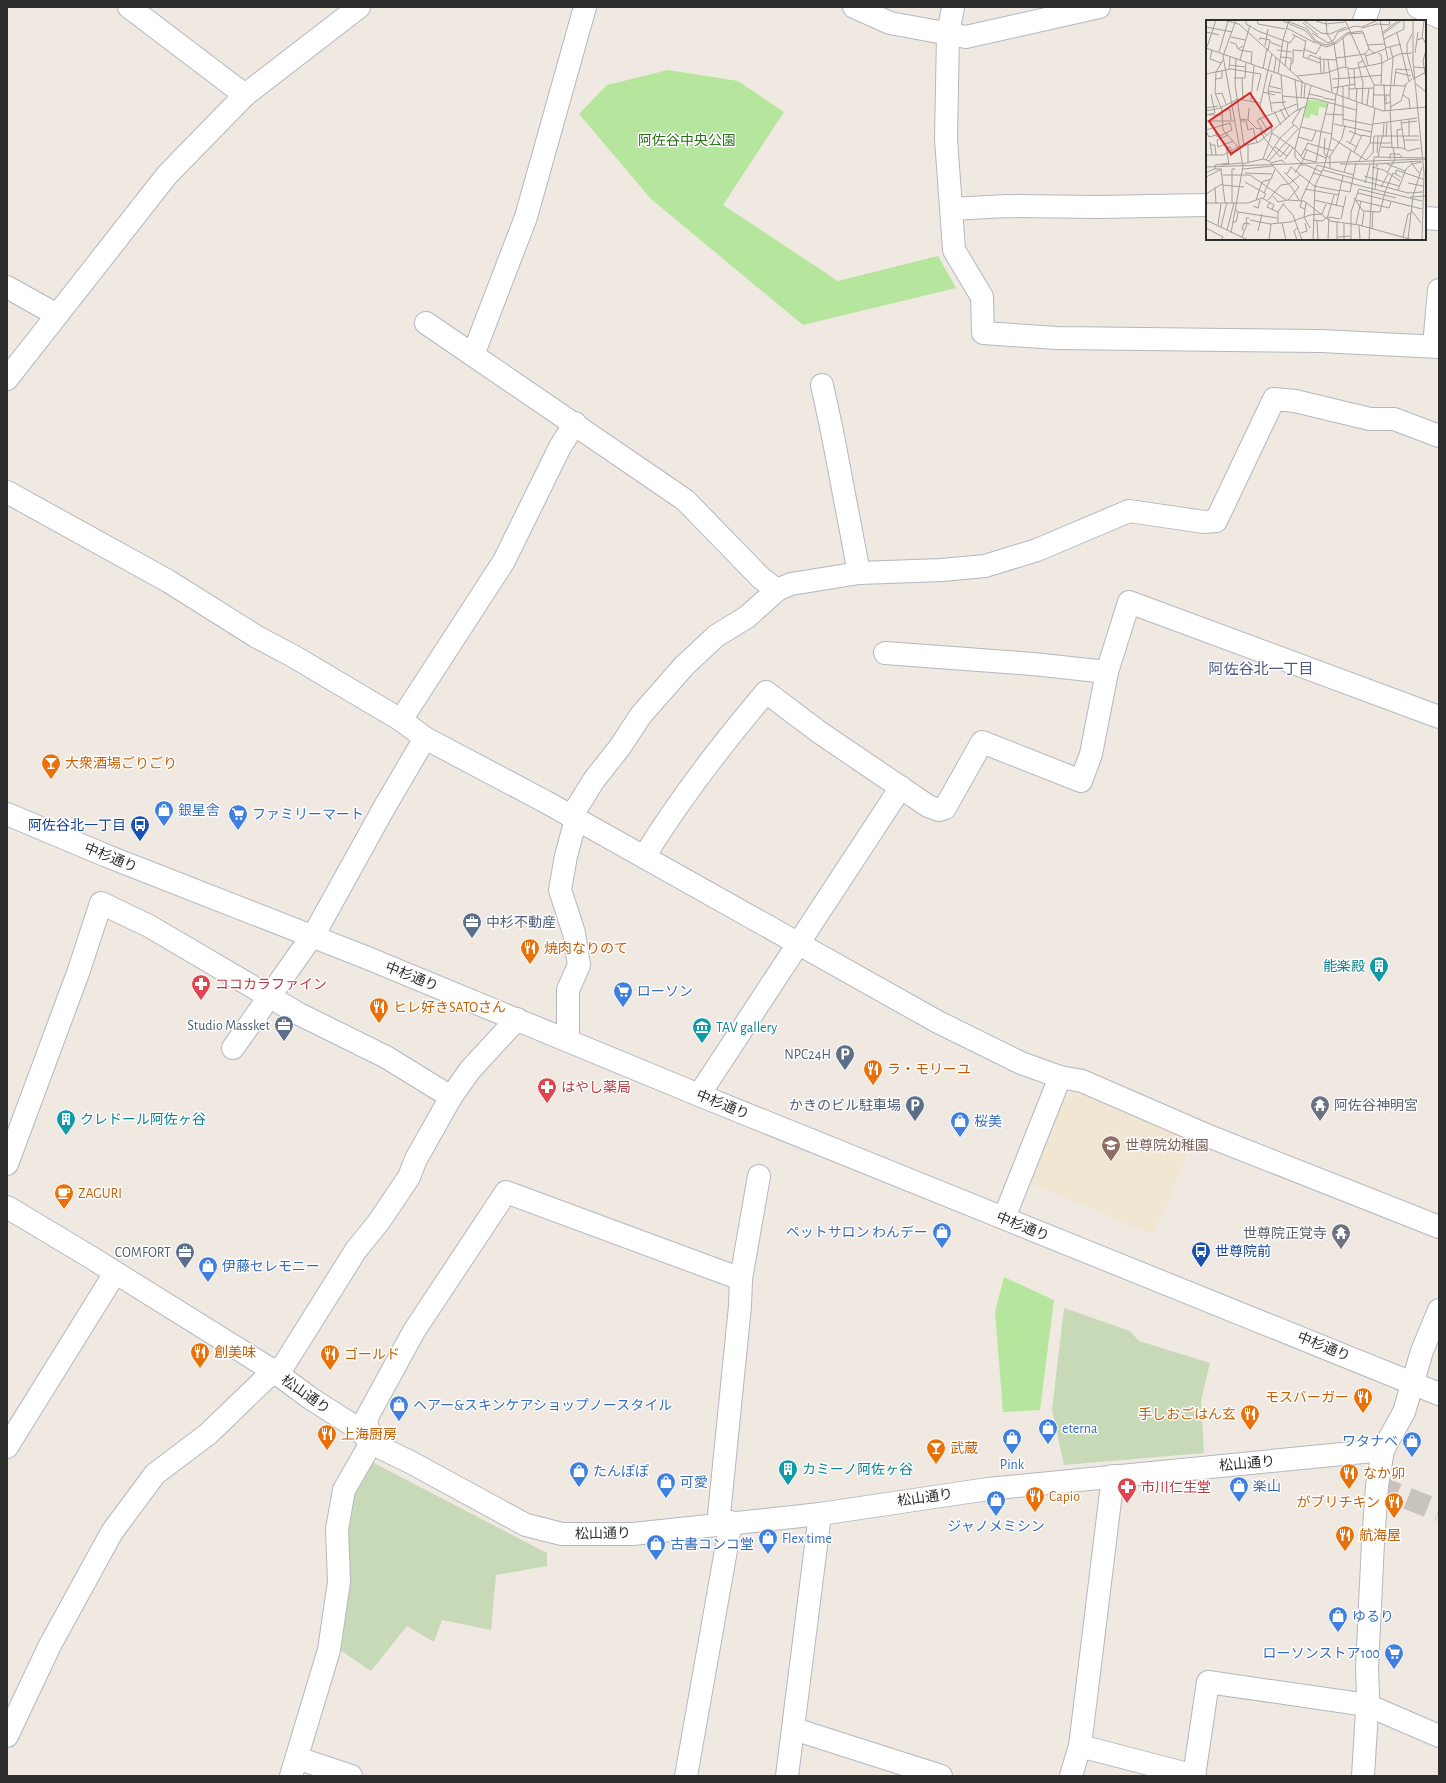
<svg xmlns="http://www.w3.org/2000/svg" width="1446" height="1783" font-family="'Alegreya Sans','Noto Sans JP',sans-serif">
<rect width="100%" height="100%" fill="#efe9e1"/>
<path fill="#f0e6d1" d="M1076,1091l117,50 -40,94 -123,-52 34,-86z"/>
<g fill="#b6e59e">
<path d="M668,70l70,11 46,31 -61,93 115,76 100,-25 18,32 -153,37 -152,-126 -72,-85 28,-29z"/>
<path d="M1004,1277l50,23 -14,110 -37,2 -8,-100z"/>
</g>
<g fill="#c8d9b8">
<path d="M1064,1308l66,23 9,10 71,22 -9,38 3,52 -140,12 -12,-55z"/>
<path d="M368,1460l179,93v13l-51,9 -5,55 -49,-10 -8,22 -27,-16 -36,45 -31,-21 11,-158z"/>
</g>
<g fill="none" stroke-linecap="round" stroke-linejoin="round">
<path stroke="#c8c4bd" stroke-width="22" stroke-dasharray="22 11" stroke-linecap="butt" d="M1377,1486l62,25"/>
<g stroke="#b4b7c1" stroke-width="24">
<g id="street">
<path d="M129,7l116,88"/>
<path d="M854,7l36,16 76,14 133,-30"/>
<path d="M953,7l-5,27 -2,105 8,111 28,47 1,36 74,5 264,3 118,6"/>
<path d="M1418,7l21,10"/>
<path d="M1364,21l5,-14"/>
<path d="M952,209l54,-3 92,1 109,-2"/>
<path d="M1425,218l14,1"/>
<path d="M7,287l50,28"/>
<path d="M426,323l259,177 76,78 16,12"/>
<path d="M1434,346l5,-56"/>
<path d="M473,355l53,-138 59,-210"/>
<path d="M7,379l160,-204 78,-80 114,-88"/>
<path d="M822,385l10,46 27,142"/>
<path d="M7,492l161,89 89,56 36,19 108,64 24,18 121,64 392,220 83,41 39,14 22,4 129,56 228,90"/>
<path d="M885,653l148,11 74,8"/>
<path d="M401,720l103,-159 56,-114 15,-24"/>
<path d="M571,817l23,-37 26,-33 21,-32 43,-49 32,-30 31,-19 30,-27 14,-6 68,-11 83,-3 43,-4 52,-16 92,-39 75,11 12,-1 58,-122 21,2 75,18h24l45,17"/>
<path d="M644,857c36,-59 78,-113 122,-165l53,40 109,74 11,4 6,-2 37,-66 99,39 10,-27 16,-82 22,-70 310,115"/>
<path d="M568,1040v-50l11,-25 -5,-32 -14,-43 6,-34 10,-37"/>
<path d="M233,1048l84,-119 67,-121 41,-70"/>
<path d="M699,1095l202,-308"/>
<path d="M7,1164l71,-191 23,-70 48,23 150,88 87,43 65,40"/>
<path d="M7,1207l85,51 183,114 35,26 47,30 14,15 41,20 114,62 36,9h71l187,-20 168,-25 395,-39"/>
<path d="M1004,1218l56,-141"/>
<path d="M741,1279l18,-103"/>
<path d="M7,1447l108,-174"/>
<path d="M794,1729l147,47"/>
<path d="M7,1736l43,-91 62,-113 43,-58 53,-40 56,-54 20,-15 72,-115 22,-27 31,-46 7,-18 35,-62 19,-27 47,-51"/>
<path d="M1080,1746l115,30"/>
<path d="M297,1758l54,18"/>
<path d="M291,1776l38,-126 10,-68 -2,-53 7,-39 27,-47 -5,-24 48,-88 92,-139 235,87 -1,27 -22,219"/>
<path d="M686,1776l45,-254"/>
<path d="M787,1776l33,-262"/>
<path d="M1071,1776l9,-30 33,-270"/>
<path d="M1194,1776l14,-94 159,23 72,31"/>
<path d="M1363,1776l5,-82 -1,-25 6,-127 4,-56 6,-36 21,-38 18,-61 17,-41"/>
</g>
</g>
<g stroke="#b4b7c1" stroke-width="24">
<path id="secondary" d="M7,814l100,42 258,101 334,138 740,299"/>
</g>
<use href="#street" stroke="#fff" stroke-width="22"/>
<use href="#secondary" stroke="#fff" stroke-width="22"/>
</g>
<defs>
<g id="bar-pin" transform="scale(1)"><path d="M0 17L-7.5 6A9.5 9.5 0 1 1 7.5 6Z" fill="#e8710a" stroke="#fff"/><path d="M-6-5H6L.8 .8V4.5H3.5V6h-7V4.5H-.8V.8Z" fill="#fff"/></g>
<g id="shop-pin" transform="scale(1)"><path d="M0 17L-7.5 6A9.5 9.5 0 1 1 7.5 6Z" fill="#3f7fe0" stroke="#fff"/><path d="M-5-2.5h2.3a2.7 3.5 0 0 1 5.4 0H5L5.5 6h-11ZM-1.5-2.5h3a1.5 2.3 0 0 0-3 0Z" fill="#fff"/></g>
<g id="supermarket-pin" transform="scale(1)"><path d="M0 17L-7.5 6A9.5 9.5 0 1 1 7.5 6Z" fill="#3f7fe0" stroke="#fff"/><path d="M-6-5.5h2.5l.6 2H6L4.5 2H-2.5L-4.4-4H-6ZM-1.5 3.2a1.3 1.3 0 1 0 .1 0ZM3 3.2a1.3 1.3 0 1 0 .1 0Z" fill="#fff"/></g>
<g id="bus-pin" transform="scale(1)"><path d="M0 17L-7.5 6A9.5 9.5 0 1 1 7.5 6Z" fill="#1a4fb4" stroke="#fff"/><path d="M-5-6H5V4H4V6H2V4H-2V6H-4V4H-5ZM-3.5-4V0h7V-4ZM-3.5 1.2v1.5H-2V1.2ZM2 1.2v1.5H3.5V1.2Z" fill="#fff"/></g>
<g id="office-pin" transform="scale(1)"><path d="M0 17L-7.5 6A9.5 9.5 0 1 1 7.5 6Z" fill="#5c6f8a" stroke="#fff"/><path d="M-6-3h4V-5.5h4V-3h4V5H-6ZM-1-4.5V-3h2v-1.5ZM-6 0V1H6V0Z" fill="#fff"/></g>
<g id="restaurant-pin" transform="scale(1)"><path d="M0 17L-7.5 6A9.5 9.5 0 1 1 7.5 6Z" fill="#e8710a" stroke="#fff"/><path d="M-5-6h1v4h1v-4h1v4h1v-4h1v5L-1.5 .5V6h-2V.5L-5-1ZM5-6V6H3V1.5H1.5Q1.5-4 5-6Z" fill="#fff"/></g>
<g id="building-pin" transform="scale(1)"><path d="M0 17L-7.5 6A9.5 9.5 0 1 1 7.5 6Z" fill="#0f9aa8" stroke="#fff"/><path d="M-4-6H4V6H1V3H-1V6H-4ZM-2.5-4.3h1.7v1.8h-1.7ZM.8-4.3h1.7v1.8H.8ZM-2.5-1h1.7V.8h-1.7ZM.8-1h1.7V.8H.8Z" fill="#fff"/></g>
<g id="pharmacy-pin" transform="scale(1)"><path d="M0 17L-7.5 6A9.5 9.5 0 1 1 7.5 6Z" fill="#e0444e" stroke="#fff"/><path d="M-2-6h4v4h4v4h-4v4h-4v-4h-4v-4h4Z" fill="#fff"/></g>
<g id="museum-pin" transform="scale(1)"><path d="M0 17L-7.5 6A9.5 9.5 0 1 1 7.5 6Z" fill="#0f9aa8" stroke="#fff"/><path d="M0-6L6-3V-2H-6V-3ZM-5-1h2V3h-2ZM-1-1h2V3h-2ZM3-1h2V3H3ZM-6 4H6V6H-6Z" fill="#fff"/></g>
<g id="parking-pin" transform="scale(1)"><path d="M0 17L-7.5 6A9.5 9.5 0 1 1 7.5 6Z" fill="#5c6f8a" stroke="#fff"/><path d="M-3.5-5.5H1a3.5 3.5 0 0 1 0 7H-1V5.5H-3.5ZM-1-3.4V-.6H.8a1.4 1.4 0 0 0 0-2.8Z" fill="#fff"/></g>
<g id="temple-pin" transform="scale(1)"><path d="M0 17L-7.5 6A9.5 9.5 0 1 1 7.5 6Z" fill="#6b7280" stroke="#fff"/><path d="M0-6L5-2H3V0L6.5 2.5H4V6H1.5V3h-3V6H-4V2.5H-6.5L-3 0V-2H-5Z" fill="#fff"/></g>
<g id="school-pin" transform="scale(1)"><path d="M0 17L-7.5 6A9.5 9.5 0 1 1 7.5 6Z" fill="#8d6e63" stroke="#fff"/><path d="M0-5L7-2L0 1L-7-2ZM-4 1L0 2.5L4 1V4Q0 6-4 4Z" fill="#fff"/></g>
<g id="cafe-pin" transform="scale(1)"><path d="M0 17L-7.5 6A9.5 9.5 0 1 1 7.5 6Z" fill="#e8710a" stroke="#fff"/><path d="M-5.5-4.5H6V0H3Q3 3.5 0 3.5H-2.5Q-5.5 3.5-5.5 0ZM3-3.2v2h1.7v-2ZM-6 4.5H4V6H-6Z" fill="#fff"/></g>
</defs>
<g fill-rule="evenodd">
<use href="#bar-pin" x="51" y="763"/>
<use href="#shop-pin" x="164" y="810"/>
<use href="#supermarket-pin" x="238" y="814"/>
<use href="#bus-pin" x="140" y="825"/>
<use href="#office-pin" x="472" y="922"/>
<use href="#restaurant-pin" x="530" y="948"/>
<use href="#building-pin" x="1379" y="966"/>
<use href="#pharmacy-pin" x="201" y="984"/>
<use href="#supermarket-pin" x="623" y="991"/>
<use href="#restaurant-pin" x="379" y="1007"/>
<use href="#office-pin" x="284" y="1025"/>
<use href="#museum-pin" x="702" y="1027"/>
<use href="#parking-pin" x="845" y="1054"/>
<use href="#restaurant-pin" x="873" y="1069"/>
<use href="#pharmacy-pin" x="547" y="1087"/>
<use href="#parking-pin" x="915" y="1105"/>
<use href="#temple-pin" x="1320" y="1105"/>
<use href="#building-pin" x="66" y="1119"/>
<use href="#shop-pin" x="960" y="1121"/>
<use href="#school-pin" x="1111" y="1145"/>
<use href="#cafe-pin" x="64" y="1193"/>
<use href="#shop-pin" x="942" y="1232"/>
<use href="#temple-pin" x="1341" y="1233"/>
<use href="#bus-pin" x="1201" y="1251"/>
<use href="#office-pin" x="185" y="1252"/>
<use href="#shop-pin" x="208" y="1266"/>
<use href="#restaurant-pin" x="200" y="1352"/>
<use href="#restaurant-pin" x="330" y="1354"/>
<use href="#restaurant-pin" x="1363" y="1397"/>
<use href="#shop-pin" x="399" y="1405"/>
<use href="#restaurant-pin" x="1250" y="1414"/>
<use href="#shop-pin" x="1048" y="1428"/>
<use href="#restaurant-pin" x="327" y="1434"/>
<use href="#shop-pin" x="1012" y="1438"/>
<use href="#shop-pin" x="1412" y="1441"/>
<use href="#bar-pin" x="936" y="1448"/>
<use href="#building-pin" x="788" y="1469"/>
<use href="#shop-pin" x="579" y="1471"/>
<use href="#restaurant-pin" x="1349" y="1473"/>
<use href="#shop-pin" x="666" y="1482"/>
<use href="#shop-pin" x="1239" y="1486"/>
<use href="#pharmacy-pin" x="1127" y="1487"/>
<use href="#restaurant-pin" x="1035" y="1496"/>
<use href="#shop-pin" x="996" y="1500"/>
<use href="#restaurant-pin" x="1394" y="1502"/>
<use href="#restaurant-pin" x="1345" y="1535"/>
<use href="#shop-pin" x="768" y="1538"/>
<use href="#shop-pin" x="656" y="1544"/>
<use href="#shop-pin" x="1338" y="1616"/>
<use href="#supermarket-pin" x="1394" y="1653"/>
</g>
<g text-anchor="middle" stroke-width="3" stroke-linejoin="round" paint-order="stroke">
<g font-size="14" fill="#2c6e1b" stroke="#fff">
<text x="687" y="145">阿佐谷中央公園</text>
</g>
<g font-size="14" fill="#c56008" stroke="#fff" text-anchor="start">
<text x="65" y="768">大衆酒場ごりごり</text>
<text x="544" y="953">焼肉なりのて</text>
<text x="393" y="1012">ヒレ好きSATOさん</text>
<text x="887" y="1074">ラ・モリーユ</text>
<text x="78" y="1198">ZAGURI</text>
<text x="214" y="1357">創美味</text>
<text x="344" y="1359">ゴールド</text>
<text x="1349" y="1402" text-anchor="end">モスバーガー</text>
<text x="1236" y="1419" text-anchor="end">手しおごはん玄</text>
<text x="341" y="1439">上海厨房</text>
<text x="950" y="1453">武蔵</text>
<text x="1363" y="1478">なか卯</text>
<text x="1049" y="1501">Capio</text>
<text x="1380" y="1507" text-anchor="end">がブリチキン</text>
<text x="1359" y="1540">航海屋</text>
</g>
<g font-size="14" fill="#366cbe" stroke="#fff" text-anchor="start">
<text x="178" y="815">銀星舎</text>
<text x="252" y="819">ファミリーマート</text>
<text x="637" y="996">ローソン</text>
<text x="974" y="1126">桜美</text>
<text x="928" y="1237" text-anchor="end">ペットサロン わんデー</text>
<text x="222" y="1271">伊藤セレモニー</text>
<text x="413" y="1410">ヘアー&amp;スキンケアショップノースタイル</text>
<text x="1062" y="1433">eterna</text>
<text x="1398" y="1446" text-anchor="end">ワタナベ</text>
<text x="1012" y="1469" text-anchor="middle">Pink</text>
<text x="593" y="1476">たんぽぽ</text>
<text x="680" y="1487">可愛</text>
<text x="1253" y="1491">楽山</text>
<text x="996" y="1531" text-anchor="middle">ジャノメミシン</text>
<text x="782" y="1543">Flex time</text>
<text x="670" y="1549">古書コンコ堂</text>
<text x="1352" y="1621">ゆるり</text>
<text x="1380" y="1658" text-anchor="end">ローソンストア100</text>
</g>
<g font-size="14" fill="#164399" stroke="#fff" text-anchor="end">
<text x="126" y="830">阿佐谷北一丁目</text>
<text x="1215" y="1256" text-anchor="start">世尊院前</text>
</g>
<g font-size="14" fill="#2e2e2e" stroke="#fff">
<text transform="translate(111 857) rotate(22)" y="5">中杉通り</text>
<text transform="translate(412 976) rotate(22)" y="5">中杉通り</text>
<text transform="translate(723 1104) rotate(22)" y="5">中杉通り</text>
<text transform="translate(1023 1226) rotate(22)" y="5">中杉通り</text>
<text transform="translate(1324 1346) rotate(22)" y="5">中杉通り</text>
<text transform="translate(306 1394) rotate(35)" y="5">松山通り</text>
<text transform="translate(1247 1463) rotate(-5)" y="5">松山通り</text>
<text transform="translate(925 1497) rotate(-8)" y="5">松山通り</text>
<text transform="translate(603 1533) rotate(-1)" y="5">松山通り</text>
</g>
<g font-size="14" fill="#4e5e75" stroke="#fff" text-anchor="end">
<text x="486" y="927" text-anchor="start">中杉不動産</text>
<text x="270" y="1030">Studio Massket</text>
<text x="831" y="1059">NPC24H</text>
<text x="901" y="1110">かきのビル駐車場</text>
<text x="171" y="1257">COMFORT</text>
</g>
<g font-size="14" fill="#0d838f" stroke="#fff" text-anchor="start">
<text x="1365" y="971" text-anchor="end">能楽殿</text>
<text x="716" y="1032">TAV gallery</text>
<text x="80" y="1124">クレドール阿佐ヶ谷</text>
<text x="802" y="1474">カミーノ阿佐ヶ谷</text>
</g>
<g font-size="14" fill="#be3a42" stroke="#fff" text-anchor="start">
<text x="215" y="989">ココカラファイン</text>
<text x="561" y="1092">はやし薬局</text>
<text x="1141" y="1492">市川仁生堂</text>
</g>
<g font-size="14" fill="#5b616d" stroke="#fff" text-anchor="start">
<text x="1334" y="1110">阿佐谷神明宮</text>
<text x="1327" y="1238" text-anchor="end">世尊院正覚寺</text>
</g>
<g font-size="14" fill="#785e54" stroke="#fff" text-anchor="start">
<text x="1125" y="1150">世尊院幼稚園</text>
</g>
<g font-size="15" fill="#4d5680" stroke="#fff">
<text x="1261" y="674">阿佐谷北一丁目</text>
</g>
</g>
<g transform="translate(1206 20)">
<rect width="220" height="220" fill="#efe9e1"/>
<path d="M102,80l15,1 5,3 -2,4 -7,-1 -1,9 -7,-2 -2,4 -5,-1z" fill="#b6e59e"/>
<path fill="none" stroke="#a29e99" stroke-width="1" d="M17,0l16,4 64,58M40,0v4l12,7 32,12 5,-7M51,0l1,4 27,5M79,0l22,9 9,12 10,4 8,-2 13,-10 16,-2M97,0l18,13 9,1 16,-7M120,0l1,14 7,10 5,34 -2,16M139,0l29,65 -1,22M174,0l8,40M207,0v41l11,112 -2,67M77,1l23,10 9,11 11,5 11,-4 11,-9 15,-1M110,1l10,3 19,-2M97,3l15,12M0,7l26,5M81,8l28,15M156,8l15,-4 13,1 -1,-5M0,12l13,3M157,12l6,17 6,5M106,13l16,10 5,-2 5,-9 17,-6 7,1 16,-7M176,13l17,-13M191,13l12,48M86,14l13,7M177,14l19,-14M206,14l-5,10v9l7,27M25,17l14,3M137,18l3,29M216,18l2,-17M178,19l20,-10v-8M53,20l1,-2 10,2 -2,10M100,20l-3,17 17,6M211,20l6,-2 3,7M24,22l6,2 2,5 5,-3M64,22l12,5M161,25l18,-1M59,26l3,-17M1,27l9,-27M184,27l3,12 -3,36 1,15M0,28l177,63 43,-4M179,28l16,-4M97,29l13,5 5,-9M6,30l-2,9 11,4M33,30l13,2 -1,12M71,30l14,2M220,30l-3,11 3,18M13,32l9,-31M172,33l3,2 1,8 -1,21M209,33l3,-21M114,36l1,17M160,36l19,-7M75,37l10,1v4M30,38l-1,26 9,62M102,38l2,-3 10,4 17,1M130,38l29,-4M17,40l-7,12 -1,21 7,17 1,20 15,17M34,40l10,-35M118,40v13M122,40l4,32M23,45l16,2M162,45l-3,-11 4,-5M79,46l3,-24M208,47l12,1M23,49l1,-12M57,49l4,-21M142,49l2,16M148,49l1,19M62,50l4,-16M84,51l1,-8h2v-13l10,1M68,52l2,-14M189,52l16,4M0,54l25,-5 30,5 -4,17M66,54l-4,16 4,22M72,54l5,-34 6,-20M75,55l2,29 6,13M91,56l29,-3 17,-6 9,2 30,-6 17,-9 13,-1M28,58h11l1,-16M36,58l1,21M142,58l34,-3M209,58l11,-6M9,59l7,-1v-8M126,59l16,-1M89,60l3,30M178,64l1,27M210,64l10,8M143,65v14M168,65l32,1M188,65l2,-16 14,1M63,66l12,3M137,66v39M127,68l22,-4M143,69l25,-1M62,71l13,2M57,72l12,3M10,74l6,-1 4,11M103,74l14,3M167,75h17M180,75v9l4,-2M197,75l6,4 1,9M76,76l34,3 40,11M95,77l1,-14M98,78l1,-14M117,78l12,2M45,80l3,-34M150,81l1,-13M65,83l15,-1M156,84l1,-21 -5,-20 5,-2M161,85l2,-17M184,87l11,-6 5,-17 6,-5M0,88l12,-2M14,88l18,-9 22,4M74,89l6,11M184,90l2,37M0,91l14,-3M16,91l8,-2 1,11M68,91l7,14M119,94l19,1M0,95l9,-2 -4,-19M3,95h13M54,98l7,11 -3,2M34,99l8,1 9,9 3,-1 4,10 16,19 10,-12M137,99l29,6M203,99v17M42,100l1,-12M0,101h28M34,101h6l2,9 5,-2 4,15M195,101l4,28M196,103l15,-2M128,104l38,8M167,104l44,-6M8,107l3,10 9,-4M95,107l31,7M93,109l-7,-6 9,-14M0,110l24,-7 2,7 -6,3M0,111l3,6 7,-2M143,111l13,5M115,112l7,-29M66,113l23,16 8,10M22,115l-11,5 1,7 15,-6M60,115l-9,-14 2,-2 38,-15M168,116h45M92,117l14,4 4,-10M177,117l1,-14M180,117l1,-14M119,118l-1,16 6,4M126,118l34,22 7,-7 1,-17M198,120h15M140,121l11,6M4,122l2,13M101,123l27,8M144,123l5,-10 2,-31M164,123h22M5,125h4l1,10M20,125l3,20M42,125v17M69,127l12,9M175,127l22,1 5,3 12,-3M21,128l3,-1 2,4v4l-2,1M192,128l-1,-18 5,-1M89,129l16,-63M99,129l21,9M89,130v7l6,6M148,132l8,-17 9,2M171,133l1,-16M0,135h17l15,-8 21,-5 35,-30 12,-6M95,136l7,-13M168,137l52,1M172,137l4,-20M57,139l9,-26 -1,-10 -7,-7 -4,-10 8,-36M79,139l8,-11M97,139l13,3 5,-30M184,139v-5h9l4,4M60,140l14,-22 14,-13M63,141l29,-32M153,141l11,-18 5,-35M204,141l9,12M65,143l11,-3 3,3M179,143l20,8M36,144l21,-5 6,2 23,27 7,12M134,144h37v3M171,144l44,-3M15,145l21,-2M95,145l6,-15M0,147l220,-8M166,147l12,3 16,11M124,148v-12l12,-18 3,-13M9,149v-4l14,-2M37,149l30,-3M117,150l85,23 15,-1M78,152l15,15 -11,13M138,152l7,-22M0,153l8,-4h7l4,34M39,153l27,1M89,153l5,-8h6l16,7M107,153l48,13M181,153l8,-14 -2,-12M81,154l4,-7 23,19 26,5M190,154v-4l27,9M17,155h27l36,25M158,156l35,10M0,157l16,-8M39,162l21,12 -3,5M159,163l5,-19M202,163l15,3M83,164l11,-9M16,165l22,2M155,166l61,15M9,167l1,17M175,167l7,-13M99,169l34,6M169,169l3,-21M134,170l10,2 6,-29M192,170l8,-21 6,-5 10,-2M179,172l8,-19 8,4M58,173l6,-13M152,173l64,16M0,174l16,-10M67,176l5,6 10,-2 16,1 26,20 29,4 54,15M204,177l16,-1M148,178l9,13 17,1 5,-20M50,180l6,-18 9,-3 4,-10M62,180l13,-15 7,-1M95,180l16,-35 37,10M96,180l-2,7 5,2M108,180l30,7M150,180l33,8 2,-6M64,182l-3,5 11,5M100,182l-2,15 6,11M0,183h42l14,-5 12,7 -2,4M26,183v-34h3M77,184l10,11 9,25M47,186l5,2 2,-8M130,186l7,-30M206,191l9,12M32,192l39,6M121,199l7,-24M135,199l5,-23M0,200l42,20M44,200l20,4 20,-2 20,-7 12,-1 4,-10M107,200l9,1 4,-3M111,201l1,19M27,202h3l2,-8 -2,-5M131,202v18M72,203v-11l6,-9M76,203l4,17M138,203v17M150,204l5,-23M12,205l3,-21M153,205l1,15M156,206l2,-14M15,207l6,-25M0,208l17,9 -1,3M166,209l1,-17M21,210l7,-27M38,210l-2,-1 2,-6 6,1M52,211l4,-17M25,213l12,-67 -20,-110 13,-36M95,213l6,-2 -2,-8M36,217l5,-13 -1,-6h3M132,217l12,-1M197,217l5,-23 4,-1M202,219l5,-43 9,-29M63,220l2,-16M91,220l-3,-9 3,-3M107,220l2,-54 9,-19 7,-27 5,-46M122,220l1,-23 11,2M145,220v-28l8,-23 37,9M163,220l5,-83"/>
<path fill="#d62828" fill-opacity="0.15" stroke="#d62828" stroke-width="2" d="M44,73l22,33 -41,28 -22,-33z"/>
<rect width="220" height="220" fill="none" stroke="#2e2e2e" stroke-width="2"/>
</g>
<rect width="1446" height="1783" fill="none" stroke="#2e2e2e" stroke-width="16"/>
</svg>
